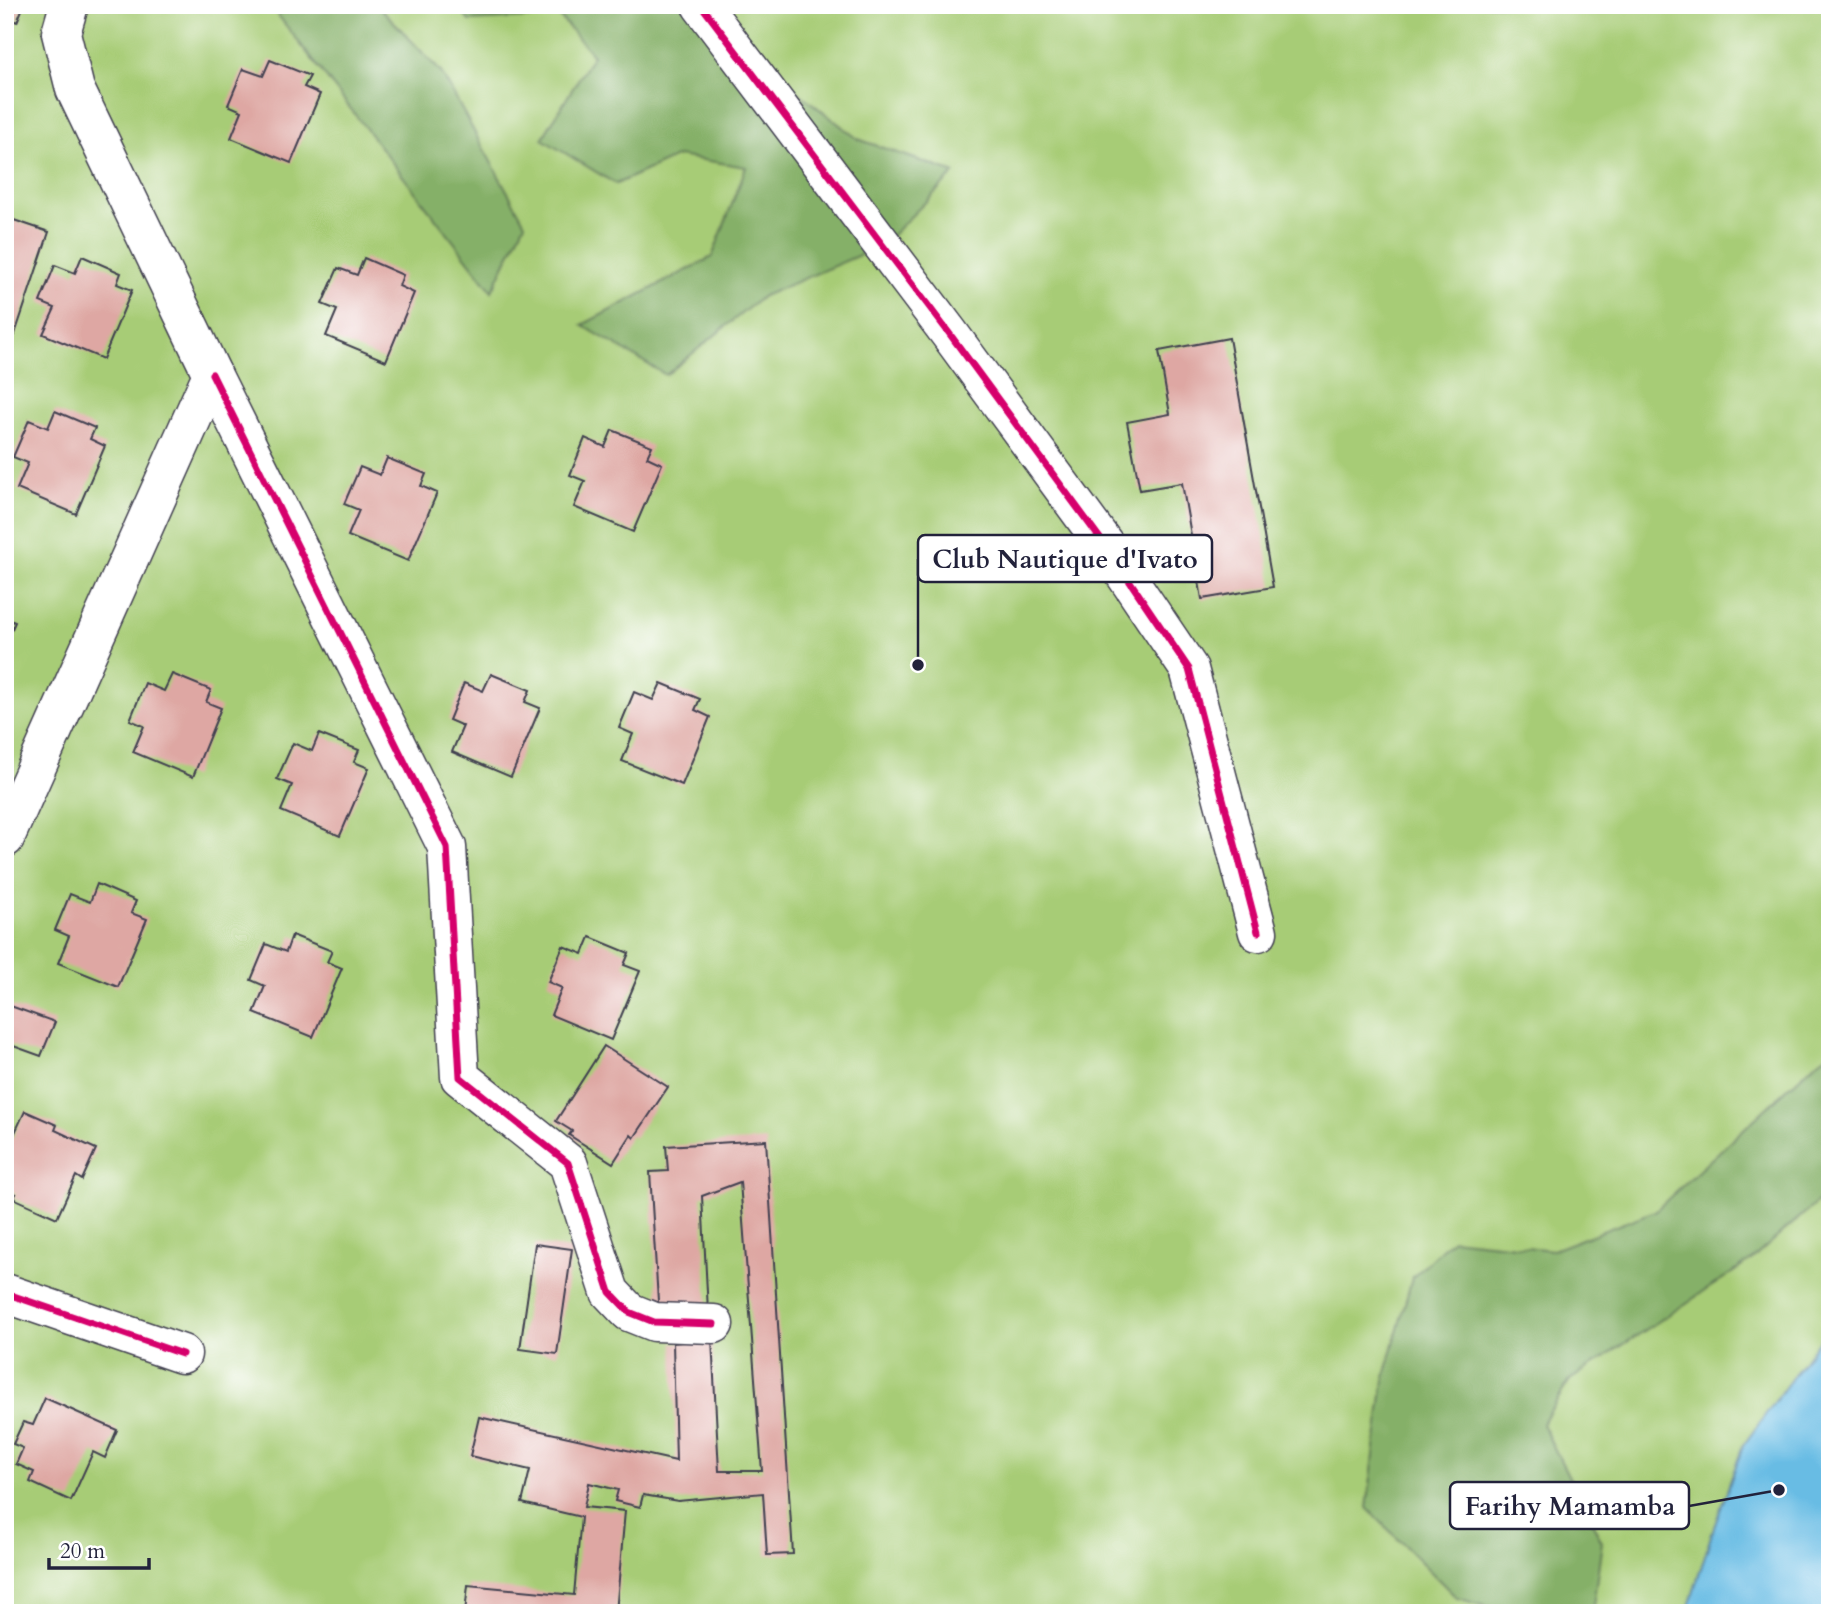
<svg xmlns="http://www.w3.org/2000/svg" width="1835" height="1618" font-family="Cardo,serif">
<rect width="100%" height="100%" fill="#fff"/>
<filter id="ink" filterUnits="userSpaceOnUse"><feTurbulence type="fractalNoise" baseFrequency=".0143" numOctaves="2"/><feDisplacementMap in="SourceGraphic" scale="14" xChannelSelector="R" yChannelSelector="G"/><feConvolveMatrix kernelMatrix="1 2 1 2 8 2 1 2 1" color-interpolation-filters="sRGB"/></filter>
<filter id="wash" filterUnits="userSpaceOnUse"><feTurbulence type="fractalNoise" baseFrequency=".00686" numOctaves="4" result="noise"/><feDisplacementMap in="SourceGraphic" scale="28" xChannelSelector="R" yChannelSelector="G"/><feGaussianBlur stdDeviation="1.57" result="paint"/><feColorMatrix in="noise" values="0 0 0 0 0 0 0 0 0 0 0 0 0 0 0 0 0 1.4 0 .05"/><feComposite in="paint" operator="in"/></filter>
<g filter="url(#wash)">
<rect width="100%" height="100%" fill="#eee3c5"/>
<path fill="#a7cc76" stroke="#647758" stroke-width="2" d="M5,5h1825v1320l-87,121 -31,87 -25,80h-1682z"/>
<g fill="#85b067" stroke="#546951" stroke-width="2">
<path d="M270,5h108l63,67 84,151 -33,68z"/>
<path d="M456,5h264l60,73 78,61 97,34 -74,73 -118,50 -97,79 -84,-50 130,-68 34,-90 -68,-11 -62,28 -74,-45 51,-84 -34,-39 -90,5z"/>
<path d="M1830,1053v138l-80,70 -180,119 -28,44 60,118 -10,71h-81l-54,-15 -90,-90 17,-128 28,-102 40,-39 101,11 102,-39 158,-146z"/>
</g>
<path fill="#68bce4" stroke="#456f90" stroke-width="2" d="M1830,1325v288h-143l25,-80 31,-87z"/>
<g id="blocks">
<g fill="#dea7a3">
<path d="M5,5h19l-7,17 -12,-5z"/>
<path d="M270,60l40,16 -6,11 16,7 -29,69 -60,-25 11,-27 -14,-6 15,-36 20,7z"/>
<path d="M5,132l10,4 -10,23z"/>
<path d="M5,217l44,15 -43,129 -1,-1z"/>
<path d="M82,256l39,17 -4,11 15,6 -29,69 -60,-25 12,-26 -15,-6 15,-37 20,8z"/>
<path d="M364,258l39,17 -4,11 15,7 -28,68 -60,-25 11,-26 -15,-6 16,-36 19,7z"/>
<path d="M1229,338l44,249 -71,12 -20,-116 -42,7 -13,-68 43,-8 -11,-63z"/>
<path d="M55,411l40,17 -5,11 15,7 -29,68 -59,-25 11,-26 -15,-6 16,-37 19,8z"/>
<path d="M612,430l40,16 -5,11 15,7 -29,68 -59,-25 11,-26 -15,-6 15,-37 20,9z"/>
<path d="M387,458l39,16 -5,12 16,7 -29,68 -60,-25 11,-26 -15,-6 16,-37 20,8z"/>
<path d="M5,618l10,4 -10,23z"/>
<path d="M172,674l39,16 -5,12 15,6 -28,69 -60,-25 11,-26 -14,-6 15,-37 19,8z"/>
<path d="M491,674l39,16 -5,12 15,6 -29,69 -59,-25 11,-26 -14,-6 15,-37 19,8z"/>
<path d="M661,683l39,16 -5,11 15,7 -28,68 -60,-24 11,-27 -14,-6 15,-36 19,8z"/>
<path d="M319,734l40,16 -5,12 15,6 -29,68 -59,-25 11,-26 -15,-6 16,-36 19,8z"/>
<path d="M97,884l39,17 -5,12 16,6 -29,68 -60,-24 11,-27 -14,-6 15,-36 20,8z"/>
<path d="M292,935l40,16 -5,11 15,6 -29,69 -59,-24 11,-27 -14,-6 15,-36 20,8z"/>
<path d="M590,937l39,16 -5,12 16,6 -29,69 -60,-25 11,-27 -14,-6 15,-36 20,8z"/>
<path d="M5,1004l50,18 -14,34 -36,-13z"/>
<path d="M604,1046l64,41 -34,51 -3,-3 -18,28 -44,-28 3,-4 -16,-10z"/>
<path d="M25,1111l32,14 -2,5 41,19 -14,31 -6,-4 -19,42 -44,-20 3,-4 -11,-5v-51l1,-2 6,3z"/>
<path d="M766,1140l27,414 -26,1 -4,-62 -85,8 -35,-6 -3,12 -25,-6 3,-11 -29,-7 -5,24 41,4 -9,102h-151l3,-28 106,10 7,-78 -59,-14 8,-33 -60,-14 9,-39 197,44 -3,-118 39,-4 7,132h43l-22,-289 -38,14 6,115 -49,6 -9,-145 18,-1 -2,-25z"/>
<path d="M535,1244l37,5 -15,105 -37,-5z"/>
<path d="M45,1398l72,32 -12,28 -12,-6 -22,49 -41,-19 4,-10 -18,-8 7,-16 -10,-4 10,-22 10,3z"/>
</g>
</g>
</g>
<g filter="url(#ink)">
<use href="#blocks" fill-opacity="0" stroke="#413f50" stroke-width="2"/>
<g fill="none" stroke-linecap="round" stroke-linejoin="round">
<g stroke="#413f50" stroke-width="41">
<g id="minor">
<path d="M701,5l248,328 161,219 79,117 69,263"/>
<path d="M212,374l235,473 13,230 108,86 42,129 19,20 25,10 60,2"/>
<path d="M5,838l207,-464 -137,-285 -14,-56 8,-28"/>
<path d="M5,1293l177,61"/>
</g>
</g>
<use href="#minor" stroke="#fff" stroke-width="38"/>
<g stroke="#fff" stroke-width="11">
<g id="cycleway">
<path d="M701,5l248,328 161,219 79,117 69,263"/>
<path d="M212,374l235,473 13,230 108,86 42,129 19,20 25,10 60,2"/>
<path d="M5,1293l177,61"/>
</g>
</g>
<use href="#cycleway" stroke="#d6006c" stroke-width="7"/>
</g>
</g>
<path fill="none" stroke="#22223b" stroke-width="2.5" d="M918 665L918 559M1779 1490L1689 1506"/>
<g fill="#22223b" stroke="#fff" stroke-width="2.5">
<circle cx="918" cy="665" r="7"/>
<circle cx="1779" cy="1490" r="7"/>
</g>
<g fill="#fff" stroke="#22223b" stroke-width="2.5">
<rect x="918" y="535" width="294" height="47" rx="7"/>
<rect x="1450" y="1482" width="239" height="47" rx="7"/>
</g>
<g font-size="26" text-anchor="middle" font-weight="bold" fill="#22223b">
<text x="1065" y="568">Club Nautique d'Ivato</text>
<text x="1570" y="1515">Farihy Mamamba</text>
</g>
<rect width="1835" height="1618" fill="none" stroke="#fff" stroke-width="28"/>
<path d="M49 1558v10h100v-10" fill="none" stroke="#22223b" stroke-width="3.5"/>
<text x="60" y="1558" font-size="21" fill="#22223b" stroke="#ffffff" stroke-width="5" paint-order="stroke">20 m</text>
</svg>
